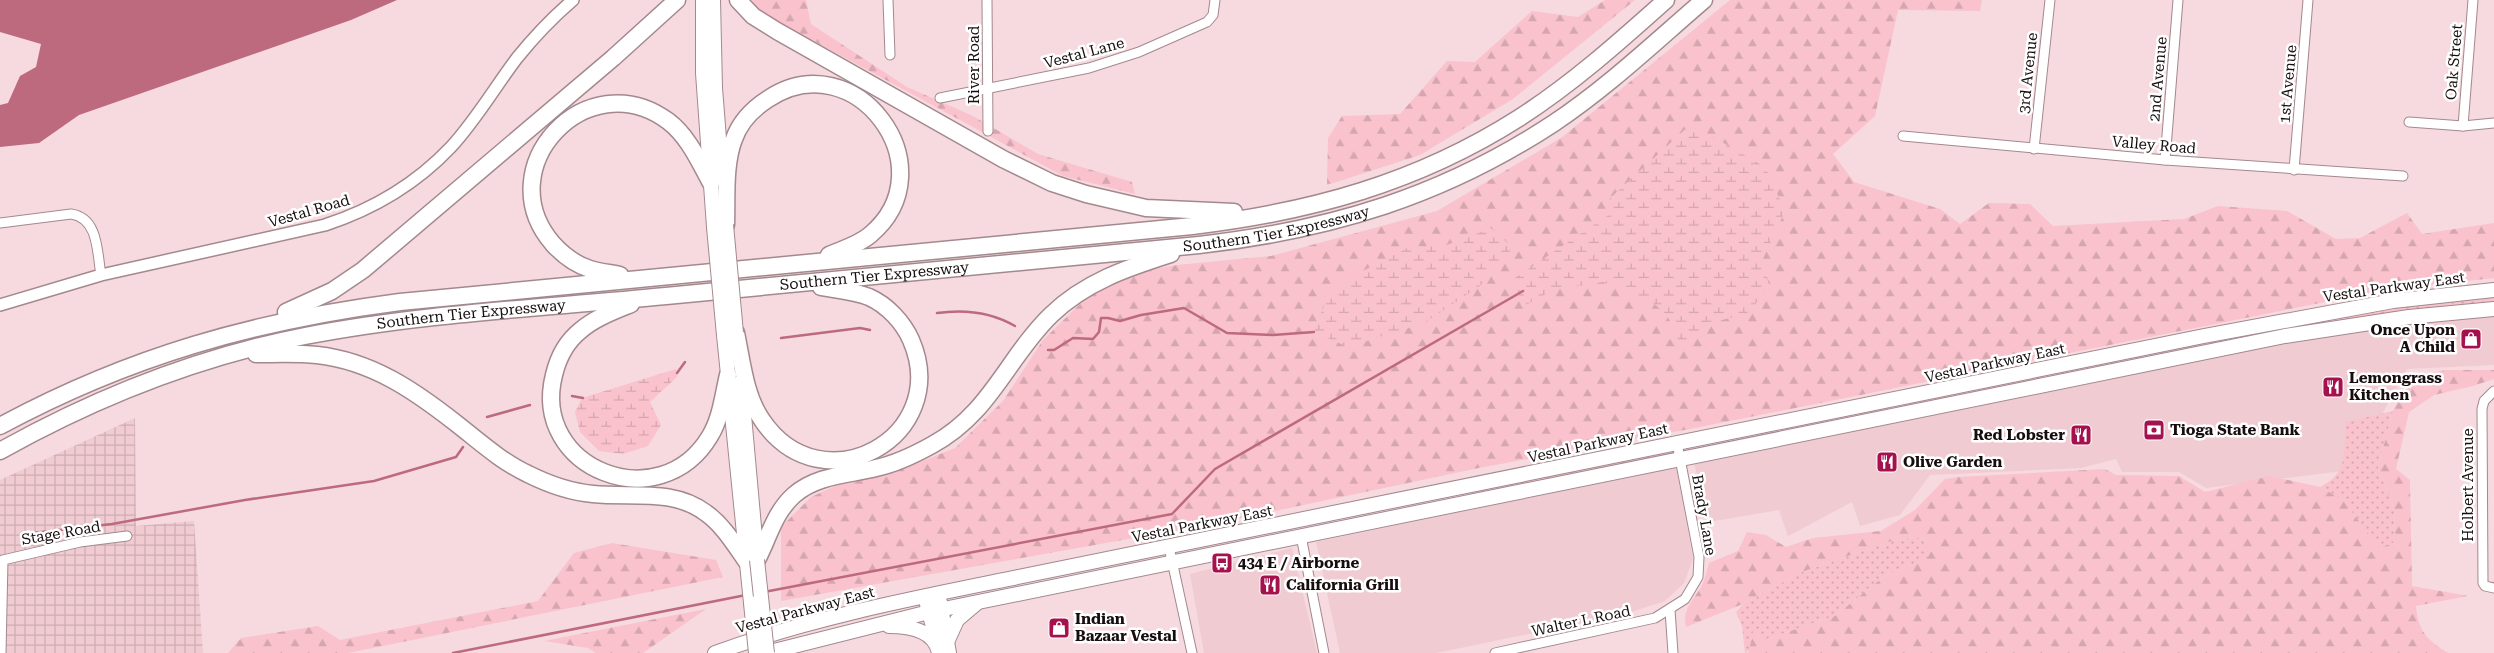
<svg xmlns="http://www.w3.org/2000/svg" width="2494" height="653" font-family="'Roboto Serif',serif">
<defs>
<pattern id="industrial-grid" width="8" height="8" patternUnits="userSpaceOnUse" patternTransform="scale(1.25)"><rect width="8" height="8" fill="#f0cbd2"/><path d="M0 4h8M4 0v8" fill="none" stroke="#cdadb3"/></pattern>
<pattern id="grass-dots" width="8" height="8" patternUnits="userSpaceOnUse" patternTransform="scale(1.25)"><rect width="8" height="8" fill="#f9c2cd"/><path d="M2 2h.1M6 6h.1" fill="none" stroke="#d5a6af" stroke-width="1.8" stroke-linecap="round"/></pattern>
<pattern id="forest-firs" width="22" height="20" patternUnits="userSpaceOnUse" patternTransform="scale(1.25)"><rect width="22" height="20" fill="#f9c2cd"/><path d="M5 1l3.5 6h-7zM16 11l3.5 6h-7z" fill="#d5a6af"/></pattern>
<pattern id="wetland-marsh" width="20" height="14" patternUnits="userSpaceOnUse" patternTransform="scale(1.25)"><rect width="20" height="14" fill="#f9c2cd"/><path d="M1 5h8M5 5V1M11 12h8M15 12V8" fill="none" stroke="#d5a6af"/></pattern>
</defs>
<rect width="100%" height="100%" fill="#f6dadf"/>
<g fill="#f0cbd2">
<path d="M2494,315v50l-87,4 -56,101 -145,18 -27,-16h-57l-6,-13 -35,9 -151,7 -30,40 -40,11 -8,-24 -64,34 -9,-26 -70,12 -15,-59 410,-82 179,-39 160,-23z"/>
<path d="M1676,467l17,92 -9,24 -19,18 -43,14 -186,38h-96l-24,-111z"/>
<path d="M1292,548l25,105h-113l-14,-79z"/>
</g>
<path fill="url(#industrial-grid)" d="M135,418l1,108 58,-5 9,132h-203v-173z"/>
<g fill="url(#grass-dots)">
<path d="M2494,295v6l-75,8 -84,12 -640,129 147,-34 295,-61 215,-41z"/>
<path d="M2393,411l-15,56 16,43 1,32 -16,7 -36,-49 -23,-13c29,-14 24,-36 26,-65z"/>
<path d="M1674,449l1,5 -215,44 28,-12z"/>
<path d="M1913,537l12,2 4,20 -42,15 -52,42 -68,23 -22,14 -3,-27 -6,-14 7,-8 56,-31 89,-31z"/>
<path d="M922,604l-122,30 -5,-3z"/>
</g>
<g fill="url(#forest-firs)">
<path d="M752,0h54l5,24 96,63 66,29 65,38 94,28 3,12 -72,-18 -273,-148 -33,-18z"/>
<path d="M1605,0h30l-122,99 -93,56 -93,30 1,-47 14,-22 58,-2 47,-53 28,1 57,-51 46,6z"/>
<path d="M1730,0h252l-2,11 -82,-1 -23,106 -42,38 21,28 86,27 20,15 29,-21 41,1 23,22 131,-7 34,-13 69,5 49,28 24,-1 47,-25 15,21 72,-11v55l-114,13 -690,138 -211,39 -261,55 -437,78v-74l30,-30 31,-14 44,-7 69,-28 48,-47 40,-61 41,-40 25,-17 39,-13 29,-5 94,-9 166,-45 124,-73z"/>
<path d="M2445,370h49v9l-21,7 -39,9 -25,17 -13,57 14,11 2,106 56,10 -52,10c2,25 11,34 32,47h-702l3,-1 4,-21 14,8 68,-23 52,-42 41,-15 -3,-20 -12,-2 -25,5 -89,31 -56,31 -57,23c-4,-18 7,-26 15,-40 4,-7 6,-17 8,-24l29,-12 9,-19 19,3 20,12 27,-9 68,-7 34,-21 30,-31 14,-2 146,-8 11,6 63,1 26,16 65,-16 50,11 23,13 36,48 16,-6 -1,-32 -16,-43 15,-56 19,-32z"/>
<path d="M612,543l104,17 7,17 -375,76h-120l13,-15 77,-12 22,14 198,-39 36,-48z"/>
<path d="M706,609l-63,44h-47l-8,-5 -44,-7z"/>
</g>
<g fill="url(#wetland-marsh)">
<path d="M1691,124l74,43 20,44 -23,50 8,27 -24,26 -40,10 -24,24 -15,-33 -15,-13 -49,-20 -50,8 -27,15 -17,-23 101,-68 -3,-13z"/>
<path d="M1491,228l22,20 -33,38 -56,37 -76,24 -34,-15 15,-40 28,-18 52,-27 35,-1z"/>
<path d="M676,369l1,8 -27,25 11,23 -13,21 -25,8 -24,-3 -19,-19 -5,-20 7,-14z"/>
</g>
<path fill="#bd6a7e" d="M0,0h397l-46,20 -272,95 -40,28 -39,4v-42l8,-2 12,-27 16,-9 5,-23 -41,-12z"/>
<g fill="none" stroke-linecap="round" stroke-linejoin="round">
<g stroke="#bd6a7e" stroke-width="2.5">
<path d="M937,313c28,-4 54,-1 78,13"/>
<path d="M781,338l79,-10 10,2"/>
<path d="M1048,350h6l19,-12 20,1 6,-7 2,-14h7l12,3 21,-6 43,-7 43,25 46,2 41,-3"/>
<path d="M677,373l8,-11"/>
<path d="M572,396l11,2"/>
<path d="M487,417l43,-12"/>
<path d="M24,534l88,-10 133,-24 129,-19 82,-24 7,-10"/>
<path d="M764,592l408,-78 43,-45 308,-178"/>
<path d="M453,653l293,-58"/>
</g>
<g stroke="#a3898e" stroke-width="11">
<g id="minor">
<path d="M888,0l2,55"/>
<path d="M987,0l1,131"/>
<path d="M940,98l149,-30 50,-16 68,-30 6,-7 2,-15"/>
<path d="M2409,122l54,4 31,-3"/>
<path d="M2463,126l10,-126"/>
<path d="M1903,136l262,24 238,16"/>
<path d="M2034,149l16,-149"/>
<path d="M2165,160l13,-160"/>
<path d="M2294,170l14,-170"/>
<path d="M0,223l71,-9c28,4 26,39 30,61"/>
<path d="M2494,391l-10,10 -2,8 1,174 2,3 9,2"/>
<path d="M1301,536l23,117"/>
<path d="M1169,547l23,106"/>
<path d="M1670,610l3,43"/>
<path d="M1,653l2,-93 77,-18 47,-6"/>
<path d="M1495,653l160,-35 30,-19 13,-22 1,-20 -22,-114"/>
</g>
</g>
<g stroke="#a3898e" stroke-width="14">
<path id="tertiary" d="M0,305l101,-30 224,-50c49,-16 91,-41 126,-78 25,-27 44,-60 66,-89 17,-21 36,-41 56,-58"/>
</g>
<g stroke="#a3898e" stroke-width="16">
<g id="primary">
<path d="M703,0v73l11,154"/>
<path d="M713,0l2,88 7,89"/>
<path d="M724,335l27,268"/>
<path d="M741,382l16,178"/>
<path d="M940,602l9,51"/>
<path d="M927,604l11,42"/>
<path d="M889,626c19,0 46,4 50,27"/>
<path d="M947,642l10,-22 20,-17"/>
<path d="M715,653c99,-36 200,-55 303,-76l1186,-241 189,-35 101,-11"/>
<path d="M766,653l163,-41 1356,-276 124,-19 85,-8"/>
</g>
</g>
<g stroke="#a3898e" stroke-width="19">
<g id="motorway">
<path d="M738,0l15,16 24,15 226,128 49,24 34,11 60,14 88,4"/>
<path d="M726,225c1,-27 -2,-60 8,-86 6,-17 20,-31 34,-40 87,-58 182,69 102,136 -12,10 -27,14 -41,20"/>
<path d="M620,275c-10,-2 -20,-3 -30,-6 -13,-4 -27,-14 -37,-25 -66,-76 34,-183 115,-123 20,15 31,40 43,62"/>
<path d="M631,304c-17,7 -36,14 -50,26 -14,11 -23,28 -27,45 -24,94 106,145 156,61 11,-18 13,-40 18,-61"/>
<path d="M286,312l46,-21 31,-21 250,-212 64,-58"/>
<path d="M736,333c6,28 9,63 26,87 60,89 191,17 149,-80 -8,-18 -24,-35 -42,-43 -15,-6 -33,-7 -48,-10"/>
<path d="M256,354c20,0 41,-1 61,1 55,6 98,36 140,69 23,18 45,38 71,50 20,10 43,18 65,20 39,4 80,-6 113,19 17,12 29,32 41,49"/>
<path d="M0,426c130,-70 254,-105 400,-124l792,-76c118,-14 225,-43 327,-108 53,-34 100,-76 147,-118"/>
<path id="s1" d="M0,451c95,-53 198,-94 305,-115 118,-23 240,-28 361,-40 177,-17 355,-34 533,-51 132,-15 244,-49 355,-122 54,-36 101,-81 150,-123"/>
<path d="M757,560c12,-23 17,-47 37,-65 23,-20 54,-20 82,-27 19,-4 38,-13 56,-23 58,-31 75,-87 119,-130 34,-33 76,-47 120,-61"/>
</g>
</g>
<use href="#minor" stroke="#fff" stroke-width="9"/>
<use href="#tertiary" stroke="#fff" stroke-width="11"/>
<use href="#primary" stroke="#fff" stroke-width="14"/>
<use href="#motorway" stroke="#fff" stroke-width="16"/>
<g stroke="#a3898e" stroke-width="16" stroke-linecap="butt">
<g id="primary-bridge">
<path d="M726,225l10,108"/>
<path d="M714,227l10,108"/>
<path d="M757,560l10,93"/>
<path d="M751,603l5,50"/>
</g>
</g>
<use href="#primary-bridge" stroke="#fff" stroke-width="14"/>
</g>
<defs>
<g id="shop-square" transform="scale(1.125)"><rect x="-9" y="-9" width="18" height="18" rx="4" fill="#a5114d" stroke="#fff"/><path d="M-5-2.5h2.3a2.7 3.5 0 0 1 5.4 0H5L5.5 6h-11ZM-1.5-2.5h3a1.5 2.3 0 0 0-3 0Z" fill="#fff"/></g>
<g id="restaurant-square" transform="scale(1.125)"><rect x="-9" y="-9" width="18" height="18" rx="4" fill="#a5114d" stroke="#fff"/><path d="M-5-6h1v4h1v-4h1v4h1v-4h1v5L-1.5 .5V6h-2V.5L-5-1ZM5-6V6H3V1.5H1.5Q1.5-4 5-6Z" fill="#fff"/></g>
<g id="bank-square" transform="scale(1.125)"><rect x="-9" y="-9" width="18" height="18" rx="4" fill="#a5114d" stroke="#fff"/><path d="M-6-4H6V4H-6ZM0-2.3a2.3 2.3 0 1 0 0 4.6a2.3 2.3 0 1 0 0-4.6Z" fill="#fff"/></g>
<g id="bus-square" transform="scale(1.125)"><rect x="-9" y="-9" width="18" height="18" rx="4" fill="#a5114d" stroke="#fff"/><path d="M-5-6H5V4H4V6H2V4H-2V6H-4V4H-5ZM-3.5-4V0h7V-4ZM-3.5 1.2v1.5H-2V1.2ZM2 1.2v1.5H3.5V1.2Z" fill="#fff"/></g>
</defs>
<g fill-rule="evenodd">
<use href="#shop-square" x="2471" y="339"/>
<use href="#restaurant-square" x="2333" y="387"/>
<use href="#bank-square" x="2154" y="430"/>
<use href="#restaurant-square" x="2081" y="435"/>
<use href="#restaurant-square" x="1887" y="462"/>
<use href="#bus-square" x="1222" y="563"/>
<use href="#restaurant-square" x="1270" y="585"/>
<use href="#shop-square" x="1059" y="628"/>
</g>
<g text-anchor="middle" stroke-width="5" stroke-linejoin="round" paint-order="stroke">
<g font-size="15" fill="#160d0f" stroke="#fff">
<text transform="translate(1084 53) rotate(-15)" y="5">Vestal Lane</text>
<text transform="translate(2454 62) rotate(-85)" y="5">Oak Street</text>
<text transform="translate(974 65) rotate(-90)" y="5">River Road</text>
<text transform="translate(2028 73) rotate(-84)" y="5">3rd Avenue</text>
<text transform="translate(2158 79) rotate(-85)" y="5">2nd Avenue</text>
<text transform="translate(2288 84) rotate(-85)" y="5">1st Avenue</text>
<text transform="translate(2154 145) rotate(5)" y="5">Valley Road</text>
<text transform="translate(309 211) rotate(-16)" y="5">Vestal Road</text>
<text dy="5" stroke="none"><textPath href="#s1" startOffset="1305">Southern Tier Expressway</textPath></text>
<text dy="5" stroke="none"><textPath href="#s1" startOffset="900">Southern Tier Expressway</textPath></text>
<text transform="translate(2394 287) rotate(-8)" y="5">Vestal Parkway East</text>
<text dy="5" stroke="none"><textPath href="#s1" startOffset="495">Southern Tier Expressway</textPath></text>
<text transform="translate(1995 363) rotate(-12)" y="5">Vestal Parkway East</text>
<text transform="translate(1598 443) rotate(-12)" y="5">Vestal Parkway East</text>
<text transform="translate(2468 485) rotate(-90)" y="5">Holbert Avenue</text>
<text transform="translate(1704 515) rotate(80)" y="5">Brady Lane</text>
<text transform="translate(1202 524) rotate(-11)" y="5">Vestal Parkway East</text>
<text transform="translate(61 533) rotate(-10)" y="5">Stage Road</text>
<text transform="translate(805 610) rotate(-15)" y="5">Vestal Parkway East</text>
<text transform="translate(1581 621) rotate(-12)" y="5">Walter L Road</text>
</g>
<g font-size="15" font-weight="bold" fill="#160d0f" stroke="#fff" text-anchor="start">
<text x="2455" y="335" text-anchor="end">Once Upon<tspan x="2455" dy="17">A Child</tspan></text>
<text x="2349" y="383">Lemongrass<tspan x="2349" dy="17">Kitchen</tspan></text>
<text x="2170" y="435">Tioga State Bank</text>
<text x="2065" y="440" text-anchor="end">Red Lobster</text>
<text x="1903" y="467">Olive Garden</text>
<text x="1238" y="568">434 E / Airborne</text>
<text x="1286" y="590">California Grill</text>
<text x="1075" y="624">Indian<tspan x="1075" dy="17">Bazaar Vestal</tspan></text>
</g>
</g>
</svg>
